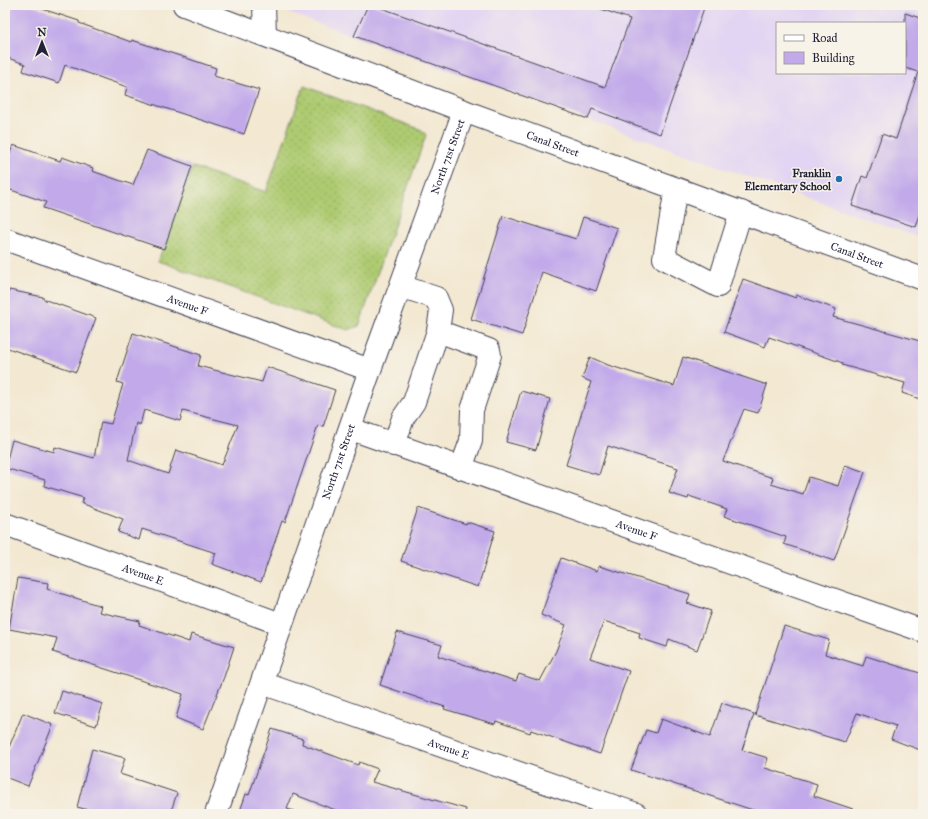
<svg xmlns="http://www.w3.org/2000/svg" width="928" height="819" font-family="'IM FELL Great Primer',serif">
<defs>
<pattern id="grass-dots" width="8" height="8" patternUnits="userSpaceOnUse"><rect width="8" height="8" fill="#aecb71"/><path d="M2 2h.1M6 6h.1" fill="none" stroke="#95ae63" stroke-width="1.8" stroke-linecap="round"/></pattern>
</defs>
<rect width="100%" height="100%" fill="#f7f3e8"/>
<filter id="ink" filterUnits="userSpaceOnUse"><feTurbulence type="fractalNoise" baseFrequency=".025" numOctaves="2"/><feDisplacementMap in="SourceGraphic" scale="8" xChannelSelector="R" yChannelSelector="G"/><feConvolveMatrix kernelMatrix="1 2 1 2 8 2 1 2 1" color-interpolation-filters="sRGB"/></filter>
<filter id="wash" filterUnits="userSpaceOnUse"><feTurbulence type="fractalNoise" baseFrequency=".012" numOctaves="4" result="noise"/><feDisplacementMap in="SourceGraphic" scale="16" xChannelSelector="R" yChannelSelector="G"/><feGaussianBlur stdDeviation="0.9" result="paint"/><feColorMatrix in="noise" values="0 0 0 0 0 0 0 0 0 0 0 0 0 0 0 0 0 1.4 0 .05"/><feComposite in="paint" operator="in"/></filter>
<g filter="url(#wash)">
<rect width="100%" height="100%" fill="#f3e8d1"/>
<path fill="#e2d4f3" fill-rule="evenodd" d="M289,5h609l25,9v225l-634,-226zM777,23h128v50h-128z"/>
<path fill="url(#grass-dots)" stroke="#687656" d="M304,86l118,44 4,5 -67,191 -11,4 -190,-69 35,-94 73,25z"/>
<g id="blocks">
<g fill="#c2aaea" fill-rule="evenodd">
<path d="M5,5h25l49,16v2l52,19 1,-2 84,28 -2,8 45,14 -15,44 -119,-39 2,-8 -62,-22 -6,18 -36,-12 2,-7 -20,-7z"/>
<path d="M368,5h5l232,82 25,-68 -32,-11v-3h107l-45,129 -68,-25 -4,10 -234,-83z"/>
<path d="M905,13l18,6v187l-7,21 -64,-21 10,-30 5,2 15,-44 14,5 22,-67 -13,-4z"/>
<path d="M13,145l47,16 2,-4 31,11 -1,3 41,14 14,-35 45,16 -28,83 -121,-41 3,-6 -41,-14v-20z"/>
<path d="M503,216l73,23 7,-22 34,11 -21,63 -54,-19 -20,63 -51,-16z"/>
<path d="M743,279l53,19v-3l40,14 -3,8 87,24v-2l3,1v60l-21,-7 3,-10 -63,-18 1,-2 -74,-26 -4,10 -41,-15z"/>
<path d="M9,290l34,7v2l53,19 -20,54 -71,-25v-37z"/>
<path d="M133,333l68,22 -3,11 64,16 5,-15 68,23 -12,37 -5,-2 -21,62 -12,35 -3,-1 -21,61 -49,-18 4,-11 -74,-24 -3,11 -21,-8 5,-13 -42,-16 3,-5 -40,-12 1,-6 -40,-12 7,-28 42,12 1,-5 39,11 7,-36 10,2 12,-40 -6,-2zM144,410l36,11 3,-10 55,14 -16,40 -46,-15 -8,24 -40,-14 8,-37 4,2z"/>
<path d="M590,357l18,8 66,21 9,-29 84,28 -9,28 -14,-4 -21,52 50,17 -2,6 32,10 6,-17 29,9 7,-21 20,7 -31,89 -50,-17 2,-7 -62,-21 3,-7 -38,-13 -1,3 -19,-6 9,-25 -70,-22 -9,29 -33,-10 25,-83 -9,-4z"/>
<path d="M521,391l29,8 -14,51 -30,-8z"/>
<path d="M418,508l48,16 1,-2 28,9 -17,56 -77,-26z"/>
<path d="M561,558l36,13 2,-5 91,28 -3,9 24,8 -14,39 -28,-11 -2,8 -28,-9 1,-5 -36,-12 -14,37 39,13 -29,83 -69,-24 -1,3 -34,-12 -1,3 -51,-15 1,-2 -65,-22 17,-53 45,13 -4,11 78,25 3,-7 21,7 16,-30 10,-26 -25,-10z"/>
<path d="M18,578l30,5 -1,6 54,17 -2,6 41,9 -1,4 50,17 2,-8 43,13 -10,30 -21,52 -27,-11 7,-24 -130,-42 4,-14 -48,-9z"/>
<path d="M784,626l45,14 -4,14 38,12 3,-10 57,18v77l-32,-12 5,-13 -39,-13 -12,29 -90,-27z"/>
<path d="M62,691l41,13 -7,22 -41,-13z"/>
<path d="M722,703l32,11 -12,36 26,8 -3,10 52,16 -3,12 45,15 -1,3h-93l-134,-44 15,-40 10,3 5,-14 49,18z"/>
<path d="M23,713l30,12 -25,61 -23,-9v-20z"/>
<path d="M272,729l31,10 -1,5 56,21 1,-3 19,7 -6,13 94,27 -1,5h-119l-53,-20 -6,15 7,2v3h-55l7,-20 3,1z"/>
<path d="M92,749l33,9 -5,16 57,19 -7,21h-67l-26,-7z"/>
</g>
</g>
</g>
<g filter="url(#ink)">
<use href="#blocks" fill-opacity="0" stroke="#414052" stroke-width="1"/>
<g fill="none" stroke-linecap="round" stroke-linejoin="round">
<g stroke="#414052" stroke-width="24">
<g id="minor">
<path id="s1" d="M184,5l280,106 459,168"/>
<path d="M264,5l1,29"/>
<path d="M676,189l-12,69 54,28 23,-74"/>
<path id="s2" d="M5,239l365,131"/>
<path d="M438,331l51,19 1,5 -18,55 -1,31 -10,27"/>
<path id="s3" d="M351,429l572,202"/>
<path d="M394,445l9,-27 11,-16 24,-71 3,-21 -5,-12 -35,-12"/>
<path id="s4" d="M5,524l276,100"/>
<path id="s5" d="M262,683l374,131"/>
<path id="s6" d="M216,814l154,-444 94,-259"/>
</g>
</g>
<use href="#minor" stroke="#fff" stroke-width="22"/>
</g>
</g>
<circle fill="#1f6fb2" stroke="#f7f3e8" stroke-width="1.5" cx="839" cy="179" r="4"/>
<g text-anchor="middle" stroke-width="3" stroke-linejoin="round" paint-order="stroke">
<g font-size="11" fill="#22223b" stroke="#f7f3e8">
<text dy="4" stroke="none"><textPath href="#s1" startOffset="394">Canal Street</textPath></text>
<text dy="4" stroke="none"><textPath href="#s6" startOffset="697">North 71st Street</textPath></text>
<text dy="4" stroke="none"><textPath href="#s1" startOffset="718">Canal Street</textPath></text>
<text dy="4" stroke="none"><textPath href="#s2" startOffset="194">Avenue F</textPath></text>
<text dy="4" stroke="none"><textPath href="#s6" startOffset="373">North 71st Street</textPath></text>
<text dy="4" stroke="none"><textPath href="#s3" startOffset="303">Avenue F</textPath></text>
<text dy="4" stroke="none"><textPath href="#s4" startOffset="147">Avenue E</textPath></text>
<text dy="4" stroke="none"><textPath href="#s5" startOffset="198">Avenue E</textPath></text>
</g>
<g font-size="11" font-weight="bold" fill="#22223b" stroke="#f7f3e8" text-anchor="end">
<text x="831" y="177">Franklin<tspan x="831" dy="13">Elementary School</tspan></text>
</g>
</g>
<rect width="928" height="819" fill="none" stroke="#f7f3e8" stroke-width="20"/>
<rect x="776" y="22" width="130" height="52" fill="#f7f3e8" stroke="#a29fa3"/>
<rect x="784" y="35" width="20" height="6" fill="#ffffff" stroke="#a29fa3"/>
<text x="812" y="42" font-size="12" fill="#22223b">Road</text>
<rect x="784" y="52" width="20" height="12" fill="#c2aaea" stroke="#a29fa3"/>
<text x="812" y="62" font-size="12" fill="#22223b">Building</text>
<g transform="translate(42 42)" stroke="#f7f3e8" stroke-width="3" paint-order="stroke">
<path d="M0-3L7 15L0 10L-7 15Z" fill="#22223b"/>
<text y="-6" font-size="11" font-weight="bold" text-anchor="middle" fill="#22223b">N</text>
</g>
</svg>
